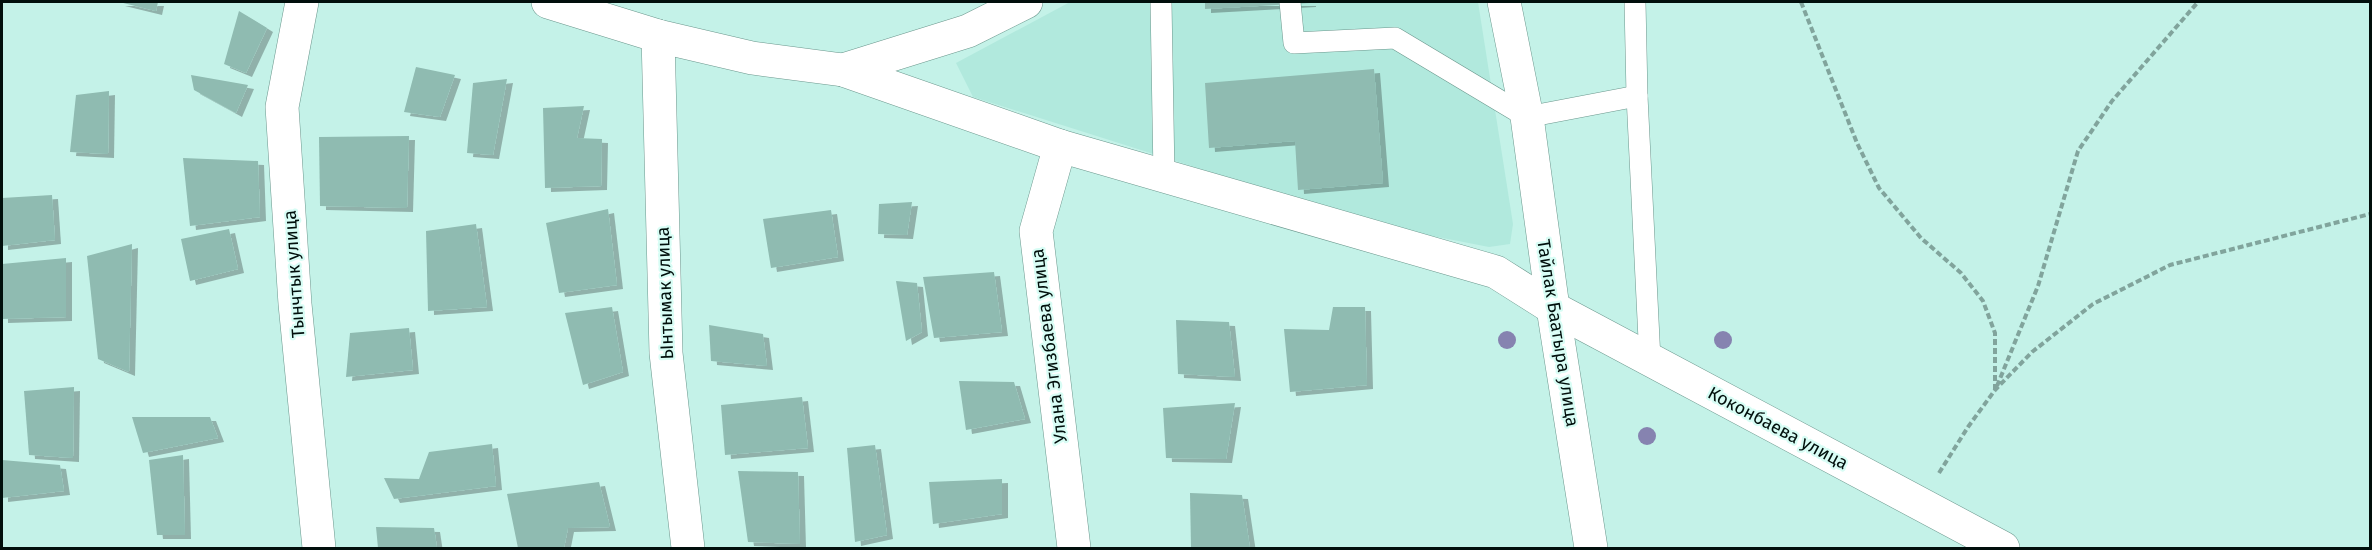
<svg xmlns="http://www.w3.org/2000/svg" width="2372" height="550" font-family="'Fira Sans',sans-serif">
<defs>
<filter id="shadow"><feDropShadow dx="6" dy="4" stdDeviation="0" flood-color="#0004"/></filter>
</defs>
<rect width="100%" height="100%" fill="#c4f2e8"/>
<path fill="#b1e9dd" d="M1070,2h408l35,222 -3,20 -21,3 -108,-21 -408,-129 -17,-34z"/>
<g fill="#8fbbb1" filter="url(#shadow)">
<path d="M119,2h39l-2,9z"/>
<path d="M1205,2h105v1l-105,6z"/>
<path d="M239,11l28,17 -21,45 -22,-9z"/>
<path d="M416,67l39,8 -15,42 -36,-5z"/>
<path d="M1374,69l9,114 -85,7 -3,-49 -86,7 -4,-65z"/>
<path d="M191,75l57,10 -12,28 -42,-23z"/>
<path d="M507,79l-14,76 -26,-2 6,-70z"/>
<path d="M109,91l-1,63 -38,-2 6,-57z"/>
<path d="M584,106l-7,32 25,1 -1,47 -56,2 -2,-80z"/>
<path d="M409,136l-2,72 -87,-2 -1,-69z"/>
<path d="M183,158l75,3 2,56 -70,9z"/>
<path d="M52,195l3,45 -53,6v-48z"/>
<path d="M912,202l-5,33 -29,-1 1,-30z"/>
<path d="M608,209l9,76 -58,8 -13,-70z"/>
<path d="M831,210l7,47 -67,11 -8,-49z"/>
<path d="M476,224l11,83 -59,4 -2,-80z"/>
<path d="M229,229l9,40 -48,12 -9,-42z"/>
<path d="M132,244l-3,128 -31,-13 -11,-103z"/>
<path d="M66,258v59l-64,2v-55z"/>
<path d="M994,272l8,60 -68,6 -11,-61z"/>
<path d="M896,281l21,2 5,49 -16,9z"/>
<path d="M612,307l11,65 -40,13 -18,-72z"/>
<path d="M1333,307h32l2,78 -77,7 -6,-63 45,1z"/>
<path d="M1176,320l53,2 6,55 -57,-3z"/>
<path d="M709,325l54,9 4,32 -56,-5z"/>
<path d="M409,328l4,42 -67,7 4,-44z"/>
<path d="M959,381l55,1 11,37 -59,11z"/>
<path d="M74,387l-1,71 -44,-3 -5,-64z"/>
<path d="M802,397l6,51 -83,7 -4,-50z"/>
<path d="M1235,403l-9,56 -60,-1 -3,-50z"/>
<path d="M132,417h78l8,21 -75,15z"/>
<path d="M492,444l4,42 -102,13 -10,-21 35,1 10,-27z"/>
<path d="M875,445l12,90 -32,7 -8,-94z"/>
<path d="M183,455l2,80h-28l-8,-75z"/>
<path d="M2,460l58,5 4,26 -62,7z"/>
<path d="M738,471l60,1 2,72 -52,-2z"/>
<path d="M1002,479v35l-69,10 -4,-42z"/>
<path d="M599,482l11,45 -42,1 -4,20h-46l-11,-54z"/>
<path d="M1190,493l52,2 8,53h-59z"/>
<path d="M376,527l58,1 3,20h-59z"/>
</g>
<g fill="none" stroke-linecap="round" stroke-linejoin="round">
<g stroke="#6b978d" stroke-width="22">
<g id="lane">
<path d="M1161,2l3,174"/>
<path d="M1290,2l4,41 101,-5 132,79 110,-21"/>
<path d="M1635,2l2,94 13,264"/>
</g>
</g>
<g stroke="#6b978d" stroke-width="34">
<g id="street">
<path d="M302,2l-20,105 13,197 24,244"/>
<path d="M548,2l110,34 94,22 91,12 217,76 436,126 57,36"/>
<path d="M658,36l8,317 22,195"/>
<path d="M843,70l125,-39 58,-29"/>
<path d="M1060,146l-24,85 38,317"/>
</g>
</g>
<g stroke="#6b978d" stroke-width="34">
<g id="secondary">
<path d="M1504,2l23,115 26,191 38,240"/>
<path d="M1553,308l450,240"/>
</g>
</g>
<g stroke="#81a49c" stroke-width="4" stroke-dasharray="6 3" stroke-linecap="butt">
<path d="M1801,2l56,141 22,45 42,50 40,35 22,28 12,32v56"/>
<path d="M1997,386l41,-100 40,-135 34,-50 86,-99"/>
<path d="M1939,473l29,-46 27,-37 37,-38 61,-48 77,-39 200,-51"/>
</g>
<use href="#lane" stroke="#fff" stroke-width="21"/>
<use href="#street" stroke="#fff" stroke-width="33"/>
<use href="#secondary" stroke="#fff" stroke-width="33"/>
</g>
<g fill="#8683b0">
<circle cx="1507" cy="340" r="9"/>
<circle cx="1723" cy="340" r="9"/>
<circle cx="1647" cy="436" r="9"/>
</g>
<g text-anchor="middle" stroke-width="4.5" stroke-linejoin="round" paint-order="stroke">
<g font-size="18" fill="#010f0c" stroke="#d8fdf5">
<text transform="translate(294 274) rotate(-94)" y="6">Тынчтык улица</text>
<text transform="translate(665 293) rotate(-92)" y="6">Ынтымак улица</text>
<text transform="translate(1558 333) rotate(81)" y="6">Тайлак Баатыра улица</text>
<text transform="translate(1049 346) rotate(-97)" y="6">Улана Эгизбаева улица</text>
<text transform="translate(1778 428) rotate(28)" y="6">Коконбаева улица</text>
</g>
</g>
<rect width="2372" height="550" fill="none" stroke="#010f0c" stroke-width="6"/>
</svg>
